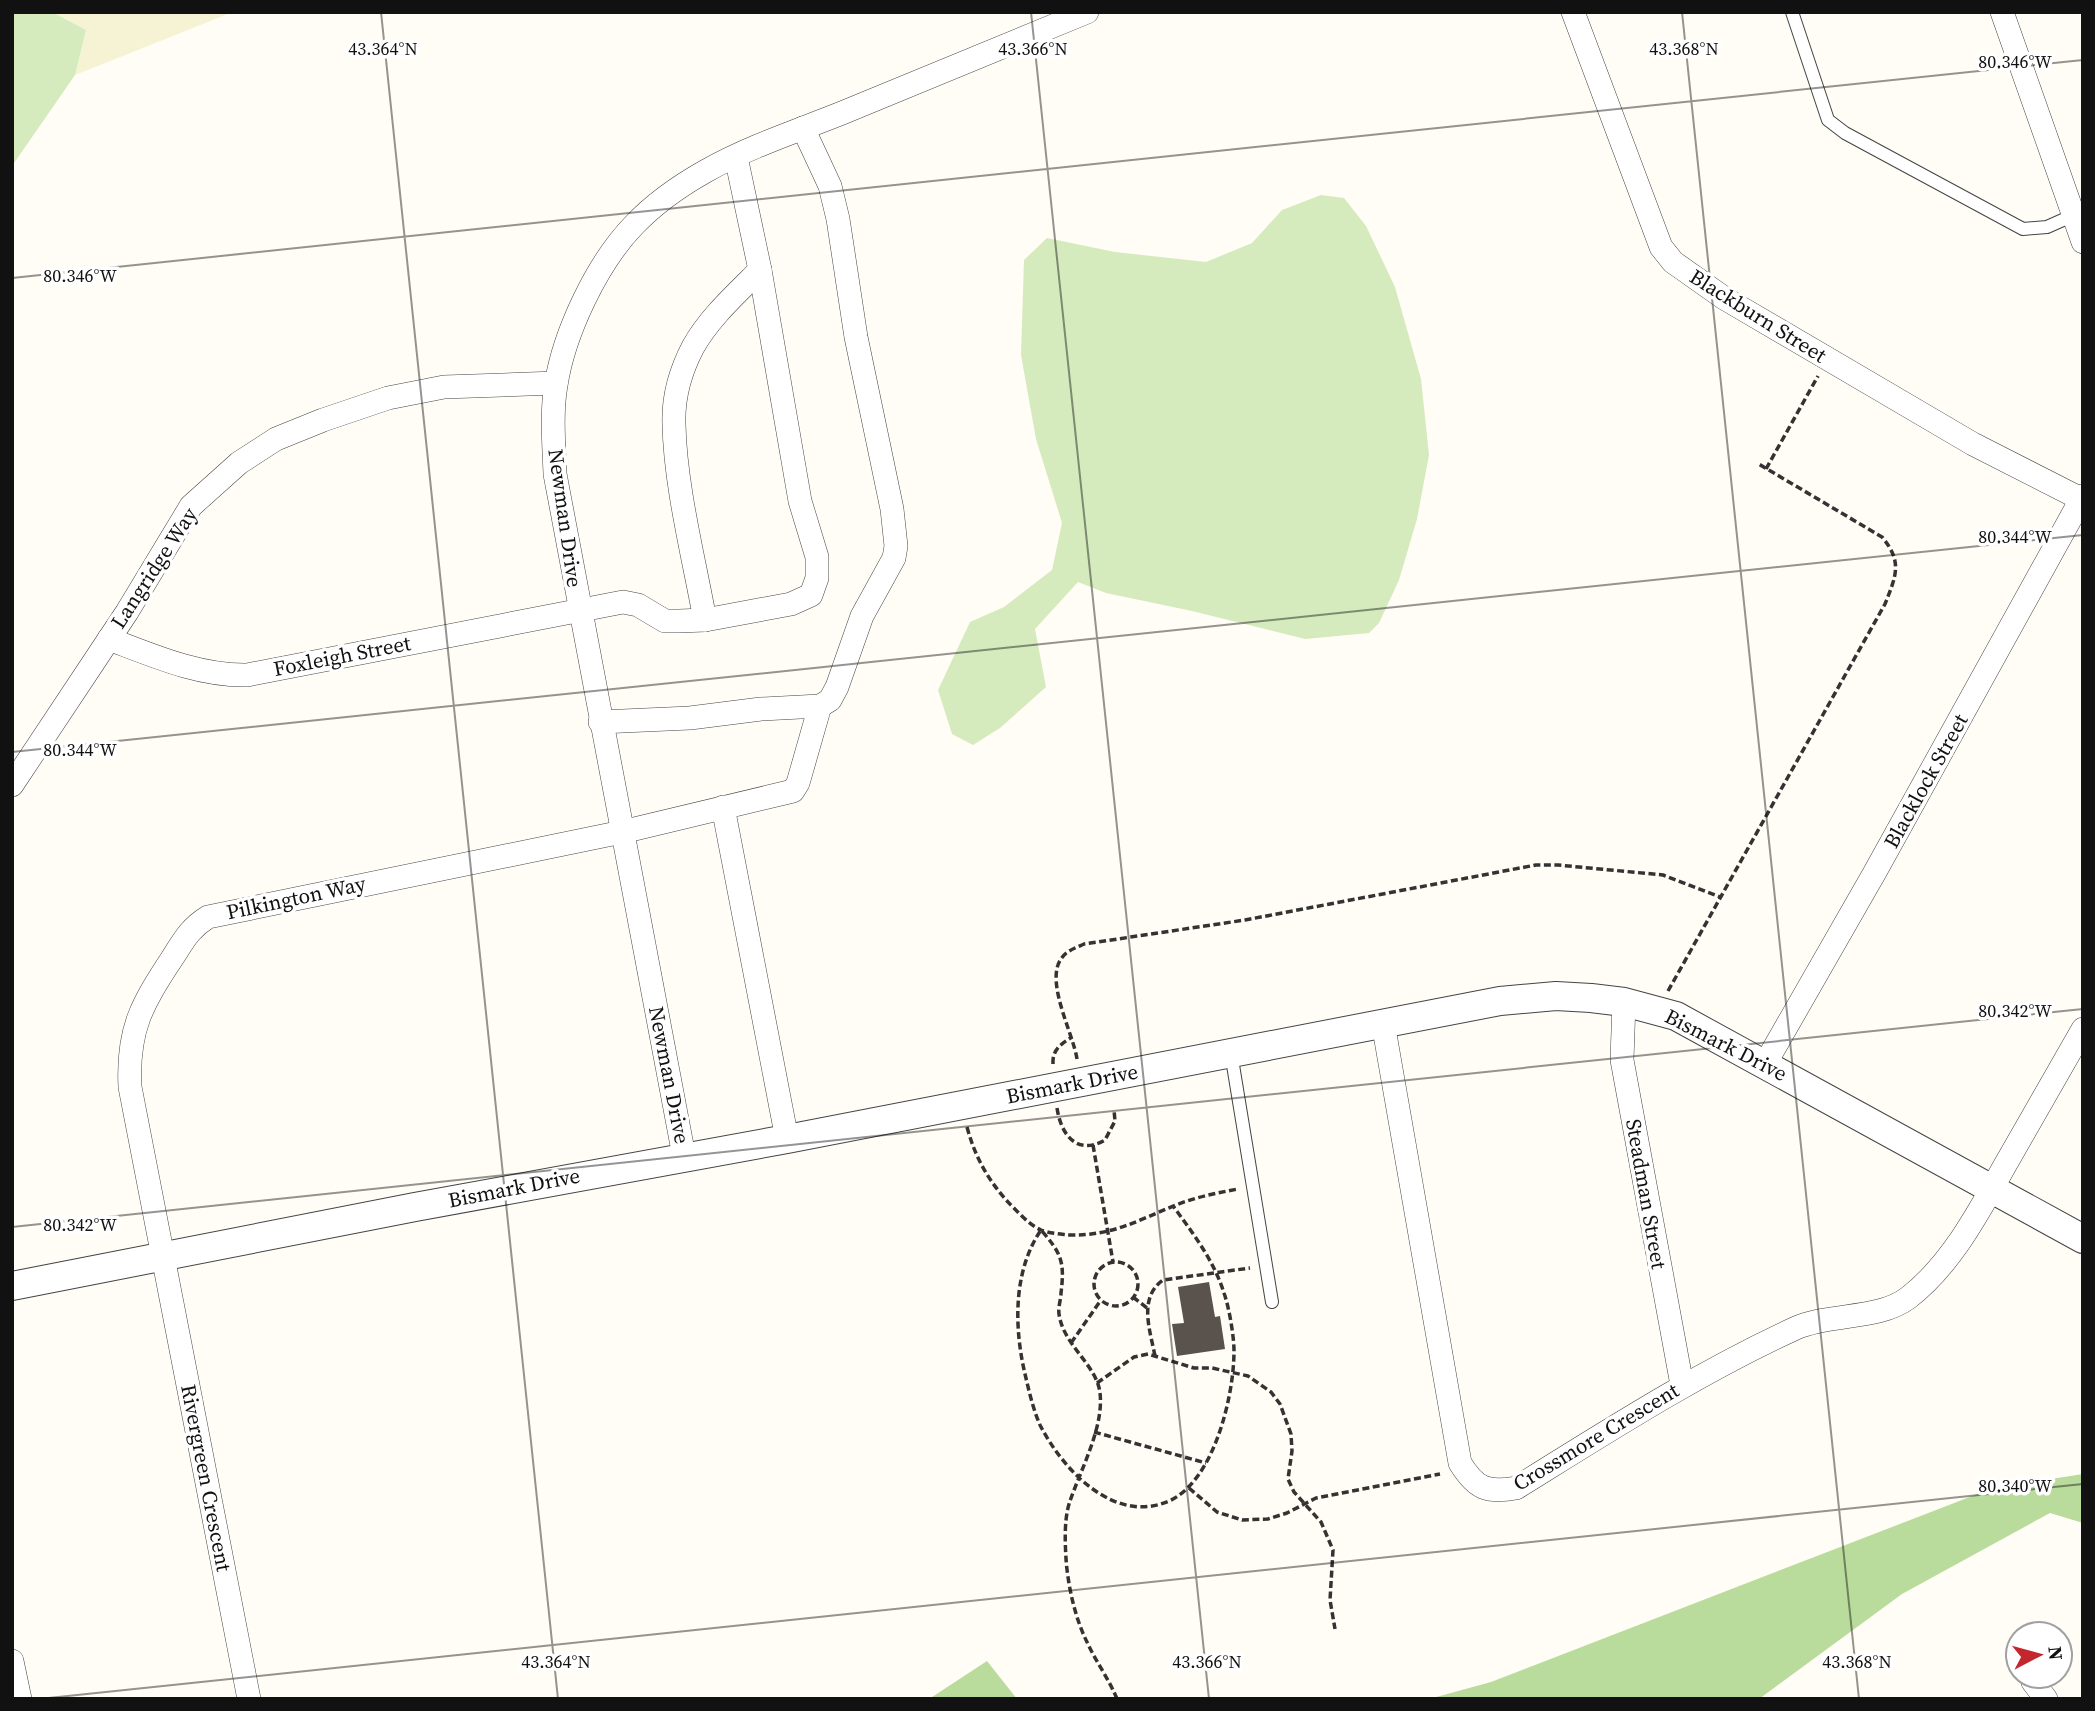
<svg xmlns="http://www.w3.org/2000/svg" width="2095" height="1711" font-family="'Source Serif 4',serif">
<rect width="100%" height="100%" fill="#fffdf5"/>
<path fill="#f6f3d4" d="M52,12h181l-158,63 11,-45z"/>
<g fill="#d5ebbd">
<path d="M12,12h40l34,18 -11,45 -63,91z"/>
<path d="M1321,195l23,3 22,28 29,61 26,92 8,76 -12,64 -18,61 -20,43 -10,10 -64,6 -113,-28 -86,-18 -28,-11 -43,47 11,58 -46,41 -27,17 -21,-11 -14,-44 32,-68 34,-15 48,-37 10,-47 -26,-84 -15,-84 3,-95 23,-22 68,14 91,10 46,-19 30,-33z"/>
</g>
<g fill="#b9dc9c">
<path d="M2083,1474v49l-33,-10 -148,81 -143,105h-330l62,-17 502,-194z"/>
<path d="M987,1661l30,38h-88z"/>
</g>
<path fill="#5a524d" d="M1209,1282l6,35 5,-1 5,33 -48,7 -5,-32 12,-1 -6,-36z"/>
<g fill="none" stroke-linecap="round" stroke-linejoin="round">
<g stroke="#444" stroke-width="14">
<g id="service">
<path d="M1792,12l36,108 17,13 178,96 24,-2 27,-12"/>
<path d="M1231,1053l41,249"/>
</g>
</g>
<g stroke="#444" stroke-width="24">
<g id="minor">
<path d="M1573,12l88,235 12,15 51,36 249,146 108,55"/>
<path d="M2002,12l81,230"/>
<path d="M705,620c-11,-61 -30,-135 -31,-196 -1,-26 7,-54 19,-77 16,-29 44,-54 67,-77"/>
<path d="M109,639c45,17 90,37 138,36l376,-73 15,3 27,16h14l26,-1 86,-16 20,-9 6,-17v-21l-17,-56 -40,-231 -24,-113"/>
<path d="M600,722l90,-4 71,-9 59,-3 10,-6 7,-13 25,-71 32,-58 2,-12 -4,-37 -36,-172 -18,-118 -8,-33 -27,-58"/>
<path d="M12,785l115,-173 64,-106 48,-43 37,-24 47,-19 65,-22 56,-11 112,-4"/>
<path d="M723,807l64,332"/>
<path d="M1624,1002l-2,58 60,325"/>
<path d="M1383,1023l77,440c16,26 27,30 56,25 92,-57 182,-115 280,-160 34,-15 83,-8 112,-30 43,-33 70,-85 96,-131 26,-46 53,-92 79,-138"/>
<path d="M1765,1064l110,-192 208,-376"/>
<path d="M684,1156l-129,-682c-1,-29 -4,-60 1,-89 8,-52 41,-122 78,-160 20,-21 47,-40 72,-54 42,-24 91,-40 136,-58 81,-34 163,-67 245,-101"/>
<path d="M12,1661l8,38"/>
<path d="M2033,1682l13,17"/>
<path d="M249,1699l-119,-612c-3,-58 12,-83 43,-130 11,-17 17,-29 35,-40l414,-85 171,-41 5,-8 22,-77"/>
</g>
</g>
<g stroke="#444" stroke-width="30">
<path id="tertiary" d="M12,1286l403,-79 372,-68 713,-138 56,-5 35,2 33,4 52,14 407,223"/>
</g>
<g stroke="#333" stroke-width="3.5" stroke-dasharray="7 3.5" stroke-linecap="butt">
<path d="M1766,469l52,-93"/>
<path d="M1668,991l217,-387c11,-28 18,-42 -3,-67l-125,-74"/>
<path d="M1077,1059c-4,-26 -32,-77 -16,-100 5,-8 14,-11 23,-15l161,-24 291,-55h22l105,10 57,22"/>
<path d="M1053,1064c-1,-14 8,-20 19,-27"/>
<path d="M1057,1108c4,27 20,48 48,32l10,-19 -1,-11"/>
<path d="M967,1127c8,30 21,53 41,75 9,9 21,23 33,28 7,3 19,4 27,5 45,1 68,-14 108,-30 20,-8 41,-12 62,-16"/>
<path d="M1093,1145l20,117"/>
<circle cx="1116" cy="1284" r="22"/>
<path d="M1133,1297l14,11"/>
<path d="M1071,1343l30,-43"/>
<path d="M1155,1356c-5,-26 -17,-58 8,-76l87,-12"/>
<path d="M1097,1383l37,-26 14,-3 46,14h18l36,8 23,16 9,12 11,30 1,17 -4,28 6,13 27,30 12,28 -3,50 5,29"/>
<path d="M1094,1432l112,31"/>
<path d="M1189,1488l28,24 25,8 26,-1 19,-6 29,-15 124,-24"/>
<path d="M1117,1699c-8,-20 -21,-37 -30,-57 -12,-24 -19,-56 -21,-83 -1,-18 -2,-41 4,-58 11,-32 34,-74 30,-108 -3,-28 -37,-48 -41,-79 -1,-7 2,-15 2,-21 4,-32 0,-40 -20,-63 -28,41 -27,97 -16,144 4,17 8,35 15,51 23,45 74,100 129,76 45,-20 65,-105 65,-150 0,-15 -5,-44 -10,-58 -10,-32 -31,-60 -51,-87"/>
</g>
<use href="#service" stroke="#fff" stroke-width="12"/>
<use href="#minor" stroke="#fff" stroke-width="23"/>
<use href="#tertiary" stroke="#fff" stroke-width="28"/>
</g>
<path fill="none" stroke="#111" stroke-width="2" stroke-opacity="0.45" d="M381,12l177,1687M1031,12l178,1687M1682,12l177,1687M12,278l2071,-218M12,752l2071,-217M12,1227l2071,-218M39,1699l2044,-215"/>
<g text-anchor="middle" stroke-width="7" stroke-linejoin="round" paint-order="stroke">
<g font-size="21" fill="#111" stroke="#fff">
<text transform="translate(1758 316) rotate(32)" y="7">Blackburn Street</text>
<text transform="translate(565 518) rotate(82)" y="7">Newman Drive</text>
<text transform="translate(154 568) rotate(-57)" y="7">Langridge Way</text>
<text transform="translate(342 656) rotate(-11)" y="7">Foxleigh Street</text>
<text transform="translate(1926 781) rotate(-61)" y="7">Blacklock Street</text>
<text transform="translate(296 898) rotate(-12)" y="7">Pilkington Way</text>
<text transform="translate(1726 1045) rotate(27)" y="7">Bismark Drive</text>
<text transform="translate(669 1075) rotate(79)" y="7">Newman Drive</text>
<text transform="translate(1072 1084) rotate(-11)" y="7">Bismark Drive</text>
<text transform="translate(514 1188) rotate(-11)" y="7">Bismark Drive</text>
<text transform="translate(1646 1194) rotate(80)" y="7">Steadman Street</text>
<text transform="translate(1596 1437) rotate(-31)" y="7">Crossmore Crescent</text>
<text transform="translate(206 1478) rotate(79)" y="7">Rivergreen Crescent</text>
</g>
</g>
<g font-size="18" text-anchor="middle" fill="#111" stroke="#fff" stroke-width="7" stroke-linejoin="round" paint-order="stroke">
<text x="383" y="55">43.364°N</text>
<text x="1033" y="55">43.366°N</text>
<text x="1684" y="55">43.368°N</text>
<text x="2015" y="68">80.346°W</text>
<text x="80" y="282">80.346°W</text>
<text x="2015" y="543">80.344°W</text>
<text x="80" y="756">80.344°W</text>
<text x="2015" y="1017">80.342°W</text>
<text x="80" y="1231">80.342°W</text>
<text x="2015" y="1492">80.340°W</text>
<text x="556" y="1668">43.364°N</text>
<text x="1207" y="1668">43.366°N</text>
<text x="1857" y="1668">43.368°N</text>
</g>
<rect width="2095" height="1711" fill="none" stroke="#111111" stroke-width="28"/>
<g transform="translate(2039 1655) rotate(84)"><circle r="33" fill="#ffffff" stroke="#a0a0a0" stroke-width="2"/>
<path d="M0-5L12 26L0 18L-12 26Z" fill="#c4262e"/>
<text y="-10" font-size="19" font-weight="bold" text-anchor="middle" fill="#111111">N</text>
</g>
</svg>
